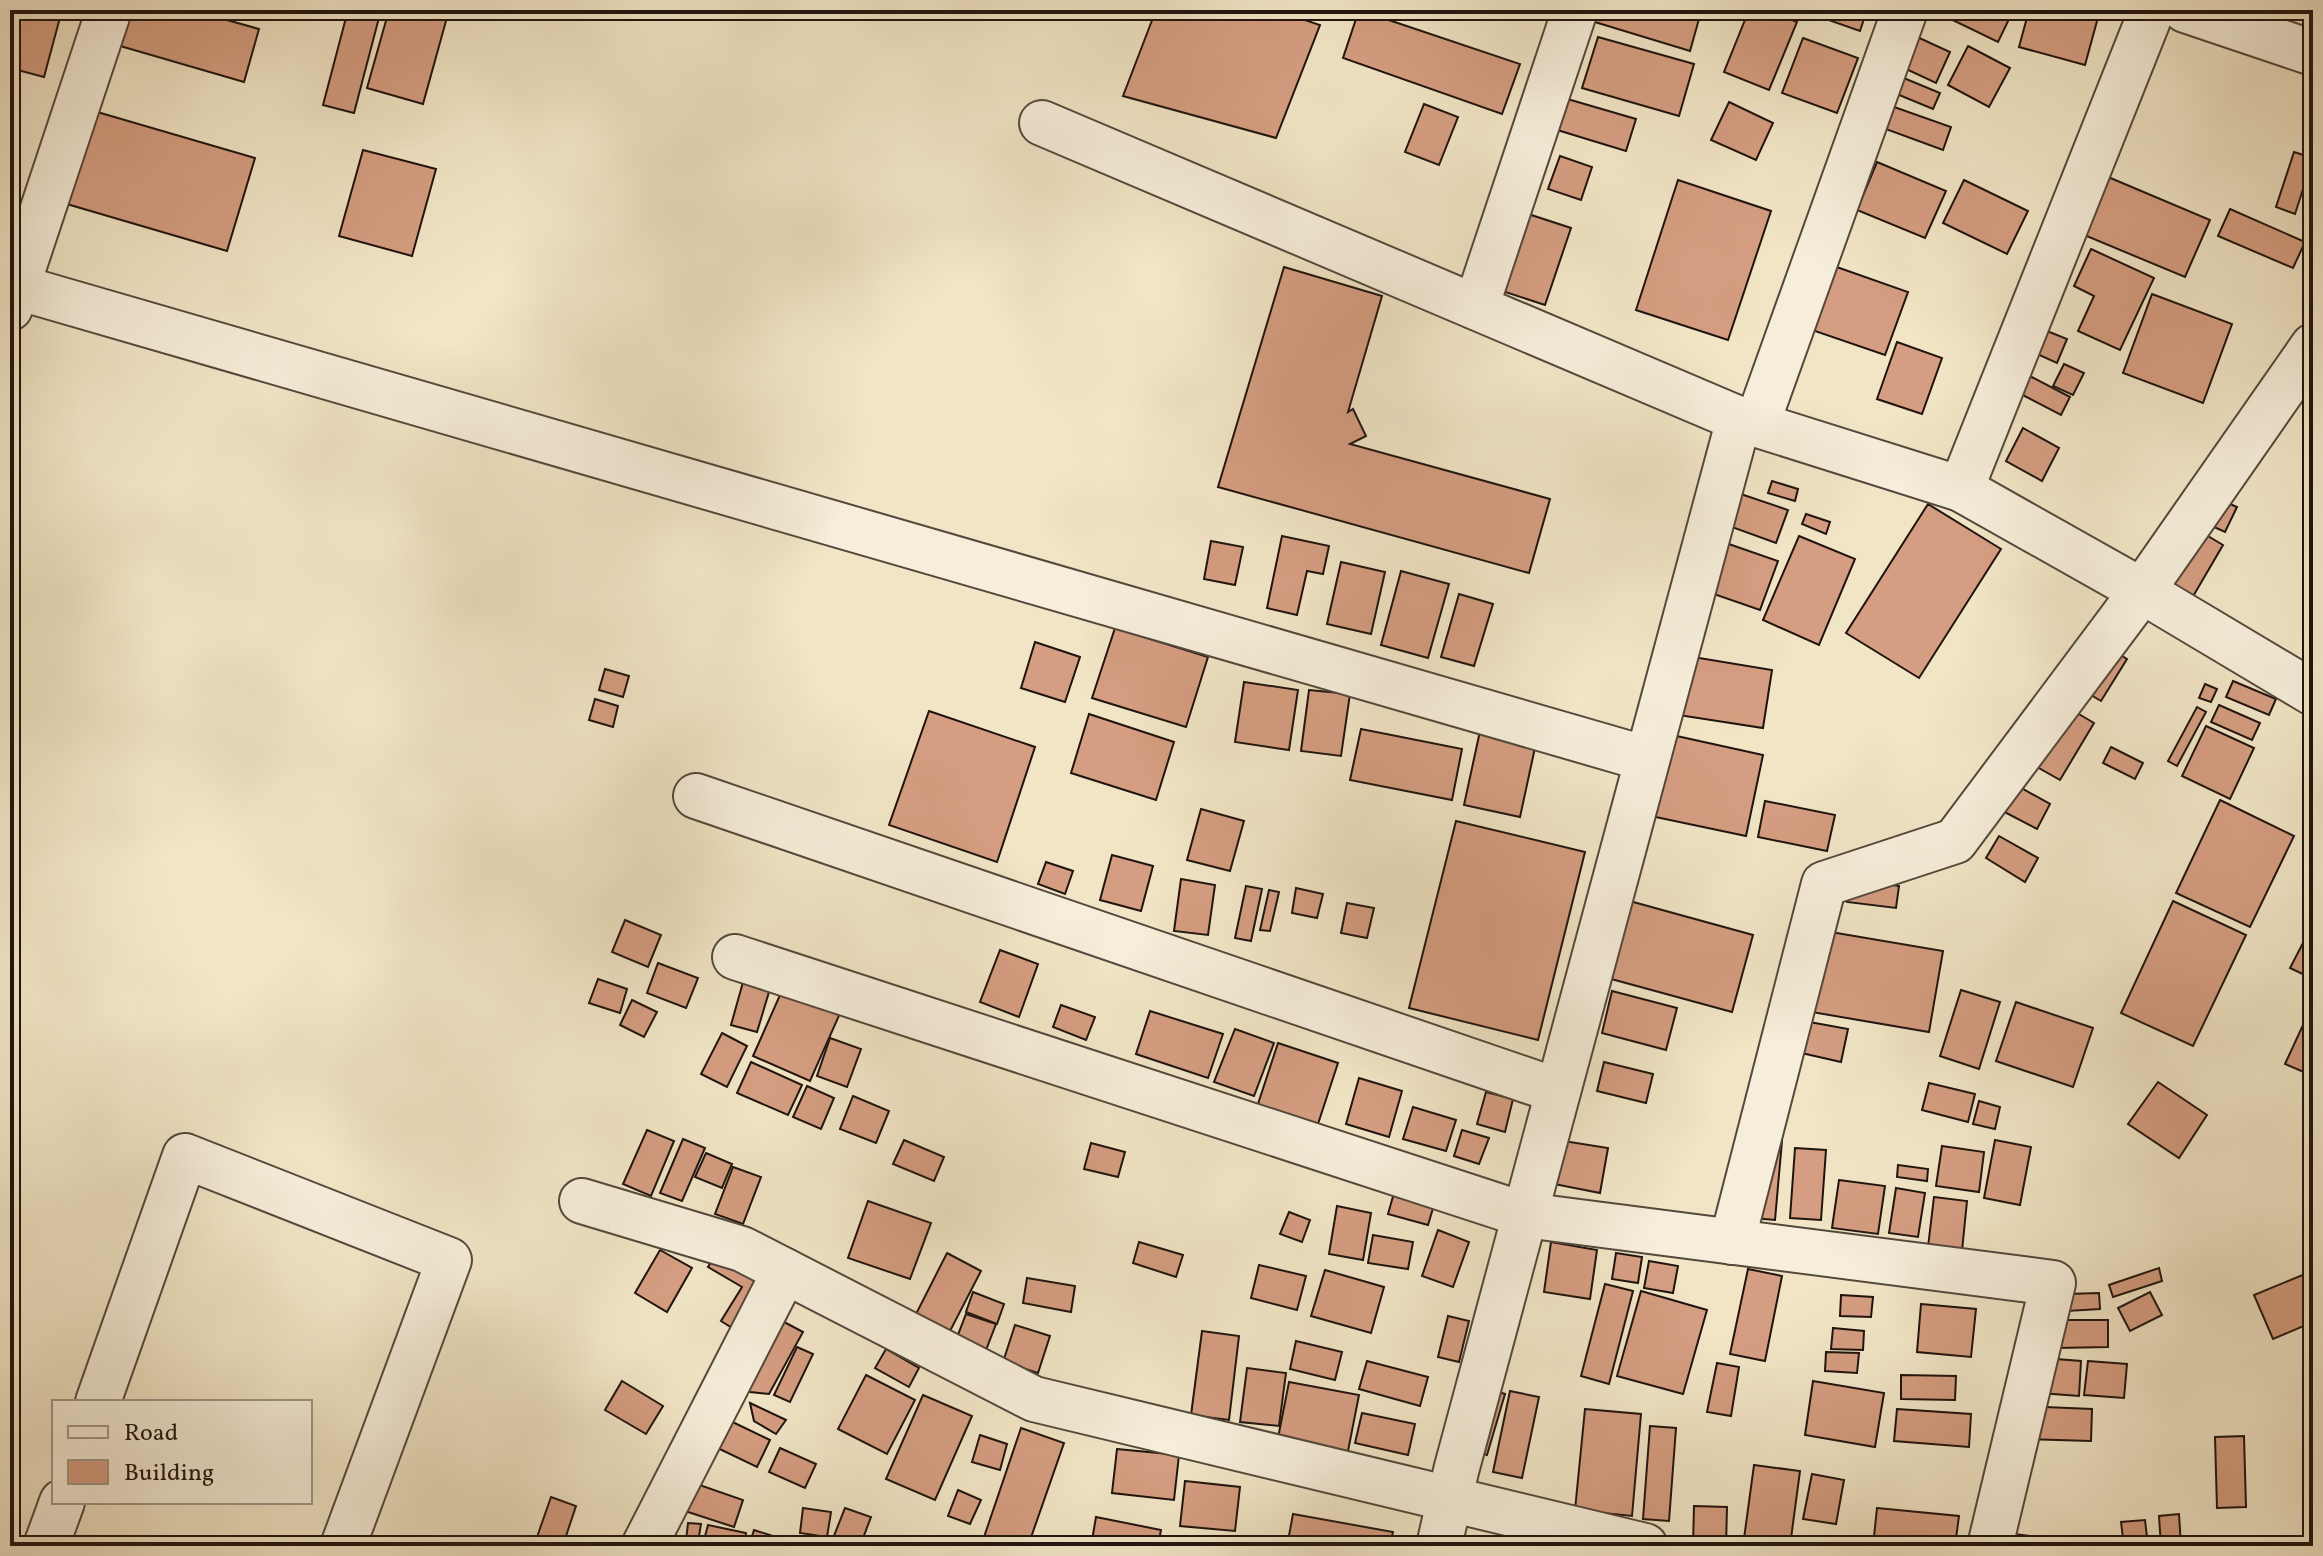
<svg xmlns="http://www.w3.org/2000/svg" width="2323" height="1556" font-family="Vollkorn,serif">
<rect width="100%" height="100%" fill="#f1e5c6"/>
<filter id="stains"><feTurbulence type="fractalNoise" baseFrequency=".0025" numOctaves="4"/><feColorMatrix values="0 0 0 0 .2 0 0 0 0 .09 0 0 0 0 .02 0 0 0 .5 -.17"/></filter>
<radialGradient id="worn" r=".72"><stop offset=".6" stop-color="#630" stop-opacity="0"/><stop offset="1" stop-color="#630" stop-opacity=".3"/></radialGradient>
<g fill="#d59d81" stroke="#1f140e" stroke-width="2">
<path d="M10,10h52l-18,67 -34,-9z"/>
<path d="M120,10h71l68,19 -15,53 -134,-39z"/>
<path d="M348,10h33l-27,103 -31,-8z"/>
<path d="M389,10h60l-26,94 -56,-16z"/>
<path d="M1156,10h119l45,15 -44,113 -153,-42z"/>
<path d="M1359,10l161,54 -18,50 -159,-56z"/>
<path d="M1587,10h81l31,9 -9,32 -105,-32z"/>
<path d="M1749,10h19l29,12 -28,68 -45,-18z"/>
<path d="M1819,10h48l-7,21 -43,-15z"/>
<path d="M1932,10h68l11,5 -13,27z"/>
<path d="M2029,10h71l-15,55 -66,-18z"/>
<path d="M1904,31l46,21 -14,31 -45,-21z"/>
<path d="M1598,37l96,27 -15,52 -97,-28z"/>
<path d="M1803,38l55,20 -21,55 -55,-20z"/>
<path d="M1968,46l42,22 -21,39 -41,-22z"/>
<path d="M1894,74l46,19 -7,16 -46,-19z"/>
<path d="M1564,98l72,21 -10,32 -72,-22z"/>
<path d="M1729,102l44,21 -17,37 -45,-20z"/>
<path d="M1880,102l71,25 -8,23 -71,-26z"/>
<path d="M1424,104l34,13 -19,48 -34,-13z"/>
<path d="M87,109l168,49 -28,93 -167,-49z"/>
<path d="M363,150l73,19 -24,87 -73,-20z"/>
<path d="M2294,152l19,6 -18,56 -19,-7z"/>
<path d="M1560,156l32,11 -11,33 -33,-11z"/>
<path d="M1877,162l69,29 -21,47 -68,-28z"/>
<path d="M2101,174l109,46 -25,57 -108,-45z"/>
<path d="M1678,180l93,31 -43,129 -92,-30z"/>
<path d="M1964,180l64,31 -21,43 -64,-31z"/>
<path d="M1507,207l64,21 -26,77 -64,-21z"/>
<path d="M2230,209l75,33 -12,26 -75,-32z"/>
<path d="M2091,249l63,29 -34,72 -42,-19 16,-35 -20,-10z"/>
<path d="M1831,265l77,27 -23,63 -76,-26z"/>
<path d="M1284,267l98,29 -34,116 5,-3 13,27 -16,8 200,55 -21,74 -311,-86z"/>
<path d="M2152,294l80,30 -29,79 -80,-30z"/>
<path d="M2047,331l20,8 -10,24 -20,-9z"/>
<path d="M1897,342l45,16 -20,56 -45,-15z"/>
<path d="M2064,364l20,9 -11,22 -20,-9z"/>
<path d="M2022,372l48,25 -9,18 -48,-25z"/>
<path d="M2023,428l36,20 -17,33 -36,-20z"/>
<path d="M1772,481l26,8 -3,12 -27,-8z"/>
<path d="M1729,490l59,20 -12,33 -58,-21z"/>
<path d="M2205,493l32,14 -12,25 -31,-14z"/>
<path d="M1928,504l73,45 -82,129 -73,-45z"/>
<path d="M1806,514l24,8 -4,12 -24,-10z"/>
<path d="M2186,523l37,22 -35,60 -38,-22z"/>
<path d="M1282,536l47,10 -6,28 -16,-3 -10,44 -30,-7z"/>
<path d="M1799,536l56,23 -36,86 -56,-25z"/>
<path d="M1211,541l32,6 -8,38 -31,-6z"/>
<path d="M1723,542l55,19 -18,49 -55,-19z"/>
<path d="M1341,562l44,10 -14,62 -44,-10z"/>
<path d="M1401,571l48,13 -21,74 -47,-13z"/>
<path d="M1459,594l34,10 -19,62 -33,-9z"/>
<path d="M1115,628l93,29 -22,70 -94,-29z"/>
<path d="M2091,637l36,22 -26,42 -37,-22z"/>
<path d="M1035,642l45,15 -15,45 -44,-14z"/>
<path d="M1681,655l91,15 -9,58 -91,-14z"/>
<path d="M605,669l24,7 -6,21 -24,-7z"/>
<path d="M2233,681l43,18 -7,16 -43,-18z"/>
<path d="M1244,682l54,8 -9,60 -54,-8z"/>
<path d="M2205,684l12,5 -6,13 -12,-4z"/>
<path d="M1309,690l41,4 -9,62 -40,-5z"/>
<path d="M2050,697l44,26 -34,57 -44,-25z"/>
<path d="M595,699l23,7 -5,21 -24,-7z"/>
<path d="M2219,705l41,18 -8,17 -41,-18z"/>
<path d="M2197,707l9,5 -29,54 -9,-5z"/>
<path d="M929,711l106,36 -38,115 -108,-37z"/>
<path d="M1089,714l85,28 -18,58 -85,-27z"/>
<path d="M2206,726l48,22 -24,51 -48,-23z"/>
<path d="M1361,729l101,20 -10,51 -102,-20z"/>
<path d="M1480,731l56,12 -16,74 -56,-12z"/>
<path d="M1663,733l100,22 -17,81 -100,-21z"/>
<path d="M2111,747l32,16 -8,16 -32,-16z"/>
<path d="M2007,780l43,24 -13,25 -44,-23z"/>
<path d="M2220,800l74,36 -44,91 -74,-34z"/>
<path d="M1765,801l70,14 -8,36 -69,-14z"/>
<path d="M1201,809l43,12 -14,50 -43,-11z"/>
<path d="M1456,821l129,31 -47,188 -129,-32z"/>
<path d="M1999,836l39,22 -13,24 -39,-24z"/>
<path d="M1112,855l41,11 -12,45 -41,-11z"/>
<path d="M1046,862l27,9 -8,23 -27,-10z"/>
<path d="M1181,879l34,6 -7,50 -34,-4z"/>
<path d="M1850,879l49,7 -3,22 -49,-6z"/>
<path d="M1246,886l16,3 -11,52 -16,-3z"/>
<path d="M1296,888l27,6 -6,24 -25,-5z"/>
<path d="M1269,890l10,2 -9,39 -10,-1z"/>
<path d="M1626,900l127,35 -21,77 -128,-35z"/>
<path d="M2173,901l73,34 -53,111 -72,-33z"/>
<path d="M1347,903l27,5 -7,30 -26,-5z"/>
<path d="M625,920l36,15 -13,32 -36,-15z"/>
<path d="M1813,929l130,22 -14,81 -129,-22z"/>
<path d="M2305,939l8,4v36l-23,-11z"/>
<path d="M1000,950l38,14 -19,53 -39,-15z"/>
<path d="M658,963l40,15 -12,30 -39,-15z"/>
<path d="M745,975l27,7 -15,50 -26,-7z"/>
<path d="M598,979l29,10 -7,24 -31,-10z"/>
<path d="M784,986l57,25 -31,70 -57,-25z"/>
<path d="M1961,990l39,12 -21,67 -39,-13z"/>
<path d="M1612,991l65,17 -11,42 -64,-17z"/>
<path d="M632,1000l25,12 -13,25 -24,-12z"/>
<path d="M2016,1002l77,26 -20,59 -77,-26z"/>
<path d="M1061,1005l34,12 -9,23 -33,-13z"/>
<path d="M1150,1011l73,23 -15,44 -72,-24z"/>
<path d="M1804,1021l44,8 -7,33 -44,-10z"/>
<path d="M2303,1025l10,4v47l-28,-12z"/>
<path d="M1235,1029l39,14 -20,53 -40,-14z"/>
<path d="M722,1033l25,13 -20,41 -26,-13z"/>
<path d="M830,1038l31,11 -14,38 -30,-11z"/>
<path d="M1278,1043l60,20 -23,70 -60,-20z"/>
<path d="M751,1062l51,23 -14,30 -51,-22z"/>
<path d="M1604,1062l49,12 -7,29 -49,-12z"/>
<path d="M1359,1078l43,13 -13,46 -43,-13z"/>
<path d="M2158,1082l49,33 -28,43 -51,-34z"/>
<path d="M1929,1083l46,11 -7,28 -46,-12z"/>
<path d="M807,1086l27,12 -13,31 -28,-12z"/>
<path d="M1486,1092l27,7 -8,33 -28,-8z"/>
<path d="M853,1096l36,15 -13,32 -36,-14z"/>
<path d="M1979,1101l21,6 -5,22 -22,-5z"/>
<path d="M1413,1107l43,13 -10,31 -43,-12z"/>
<path d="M647,1130l27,11 -23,55 -28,-12z"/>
<path d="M1462,1130l27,8 -10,26 -25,-8z"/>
<path d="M683,1139l22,9 -23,53 -22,-8z"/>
<path d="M1551,1139l57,9 -8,45 -56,-11z"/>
<path d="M1749,1139l33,2 -7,79 -33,-3z"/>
<path d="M904,1140l40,17 -10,24 -41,-17z"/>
<path d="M1995,1140l36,7 -11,58 -36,-7z"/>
<path d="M1091,1143l34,9 -7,25 -34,-8z"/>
<path d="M1942,1146l42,6 -5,40 -43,-6z"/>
<path d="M1795,1148l31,2 -5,70 -31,-2z"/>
<path d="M706,1153l26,11 -10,24 -27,-11z"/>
<path d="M1898,1165l30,4 -1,12 -30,-4z"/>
<path d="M733,1167l28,10 -18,47 -28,-10z"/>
<path d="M1839,1180l46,6 -7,48 -46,-6z"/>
<path d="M1896,1188l29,5 -7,44 -29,-4z"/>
<path d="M1394,1193l40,12 -6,20 -40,-11z"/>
<path d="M1934,1197l33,4 -5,50 -34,-4z"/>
<path d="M868,1201l63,22 -21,56 -62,-21z"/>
<path d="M1337,1206l34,7 -8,47 -34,-6z"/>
<path d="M1289,1212l21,8 -8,22 -22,-8z"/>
<path d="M1438,1230l31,12 -16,45 -31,-11z"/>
<path d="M1373,1235l40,7 -5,27 -40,-6z"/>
<path d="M1139,1242l44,13 -7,22 -43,-14z"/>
<path d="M1551,1242l46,8 -7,49 -46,-7z"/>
<path d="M660,1250l32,18 -25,44 -32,-19z"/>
<path d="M718,1251l58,36 -31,49 -24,-15 21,-34 -34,-20z"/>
<path d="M947,1253l34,18 -32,62 -34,-17z"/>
<path d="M1616,1253l26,4 -4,26 -26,-4z"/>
<path d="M1649,1261l29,5 -5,27 -29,-5z"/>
<path d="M1259,1265l47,11 -9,34 -46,-12z"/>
<path d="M2159,1268l3,13 -49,16 -4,-12z"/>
<path d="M1748,1269l34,7 -17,85 -35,-7z"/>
<path d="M1325,1270l59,17 -13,46 -60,-17z"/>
<path d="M2305,1274l8,20v28l-40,17 -19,-44z"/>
<path d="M1027,1278l48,8 -4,26 -48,-9z"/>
<path d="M1605,1284l28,7 -24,93 -28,-8z"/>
<path d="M1641,1291l66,19 -24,84 -66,-18z"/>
<path d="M973,1292l31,12 -7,20 -31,-12z"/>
<path d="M2150,1292l12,23 -32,16 -12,-23z"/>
<path d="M2099,1293l1,16 -33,2v-17z"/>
<path d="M1841,1295l32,2 -2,20 -31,-1z"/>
<path d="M1921,1304l55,5 -5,48 -54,-5z"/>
<path d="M769,1314l34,18 -34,62 -19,-2 -15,-17z"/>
<path d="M966,1314l30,10 -10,26 -30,-10z"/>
<path d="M1448,1316l21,5 -10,41 -21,-5z"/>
<path d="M2056,1320h52v27l-52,1z"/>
<path d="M1015,1325l35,11 -12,37 -35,-11z"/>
<path d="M1833,1328l31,3 -1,19 -32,-1z"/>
<path d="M1202,1331l37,5 -10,84 -38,-5z"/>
<path d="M1296,1341l46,11 -7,28 -45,-11z"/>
<path d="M797,1347l16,7 -23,48 -16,-7z"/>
<path d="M886,1349l33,19 -10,19 -34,-19z"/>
<path d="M1826,1352l33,1 -2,20 -32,-2z"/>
<path d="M2043,1358l38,3 -2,35 -39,-3z"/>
<path d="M1367,1361l61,16 -8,29 -61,-17z"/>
<path d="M2088,1361l39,3 -3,34 -40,-3z"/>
<path d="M1717,1363l22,4 -8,49 -24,-4z"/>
<path d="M1247,1368l39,5 -7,53 -39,-4z"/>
<path d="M866,1375l49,25 -28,54 -49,-25z"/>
<path d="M1901,1375l55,1 -1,24 -54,-1z"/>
<path d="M622,1381l41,25 -17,28 -41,-24z"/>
<path d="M1813,1381l71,12 -9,54 -70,-12z"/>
<path d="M1289,1382l70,13 -11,56 -70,-13z"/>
<path d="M1482,1387l23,7 -18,61 -22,-7z"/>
<path d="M1510,1391l29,6 -17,81 -29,-6z"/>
<path d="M923,1395l49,21 -37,84 -49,-21z"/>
<path d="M750,1403l36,17 -10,14 -22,-13z"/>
<path d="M2021,1406l71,3 -1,32 -71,-2z"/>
<path d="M1585,1409l56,5 -9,102 -57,-6z"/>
<path d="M1897,1409l74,5 -2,33 -75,-6z"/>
<path d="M1362,1413l53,11 -7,31 -53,-12z"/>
<path d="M720,1416l50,24 -13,27 -50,-24z"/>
<path d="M1650,1426l26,2 -7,93 -26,-2z"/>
<path d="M1021,1428l43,15 -36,103h-47z"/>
<path d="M980,1435l27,9 -7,26 -28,-8z"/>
<path d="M2244,1436l2,71 -29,1 -2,-71z"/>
<path d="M780,1448l36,16 -11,24 -36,-16z"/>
<path d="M1117,1449l62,6 -5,45 -62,-7z"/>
<path d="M1754,1465l46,6 -10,75h-47z"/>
<path d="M1812,1474l32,6 -8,44 -33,-5z"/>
<path d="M688,1481l55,19 -9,27 -55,-18z"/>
<path d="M1185,1481l55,6 -5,44 -55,-5z"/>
<path d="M958,1490l23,10 -11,24 -22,-8z"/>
<path d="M551,1497l25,9 -13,39 -26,-8z"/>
<path d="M1694,1506l33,1 -1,39h-33z"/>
<path d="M803,1508l28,4 -4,25 -27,-4z"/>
<path d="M845,1508l26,9 -11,29h-30z"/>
<path d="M1877,1508l82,8 -4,30h-82z"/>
<path d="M1293,1514l100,18 -3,14h-71l-31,-5z"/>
<path d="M2179,1514l2,32h-20l-2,-30z"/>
<path d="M1096,1517l65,13 -3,16h-67z"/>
<path d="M2145,1520l3,26h-24l-3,-24z"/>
<path d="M688,1523l13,1 -3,18 -12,-1z"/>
<path d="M708,1525l38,8 -2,13 -41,-2z"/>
<path d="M754,1530l28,9 -2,7h-31z"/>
<path d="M2006,1533l31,4 -1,9h-32z"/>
<rect x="2302" y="1537" width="11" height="9"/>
<rect x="2258" y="1542" width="27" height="4"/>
</g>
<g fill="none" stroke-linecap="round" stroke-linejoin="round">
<g stroke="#54483c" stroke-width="48">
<g id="minor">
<path d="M2185,10l128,43"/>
<path d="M1042,123l697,296"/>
<path d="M17,287l1630,472"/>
<path d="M1476,307l99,-297"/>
<path d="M10,308l99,-298"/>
<path d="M1757,424l148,-414"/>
<path d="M1961,489l191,-479"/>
<path d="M696,796l862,295"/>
<path d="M735,957l790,258 528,68 -63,263"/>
<path d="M582,1201l160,48 292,150 611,147"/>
<path d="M1732,1242l92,-358 131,-43 187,-250 171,-245"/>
<path d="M98,1402l87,-246 264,104 -106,286"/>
<path d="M46,1546l16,-44"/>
<path d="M644,1546l141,-275"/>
<path d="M1439,1546l17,-75 283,-1052 222,70 181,102 171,102"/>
</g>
</g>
<use href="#minor" stroke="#f6eeda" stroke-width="44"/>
</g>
<rect width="2323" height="1556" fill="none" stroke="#f1e5c6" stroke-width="40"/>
<rect x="12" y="12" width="2299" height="1532" fill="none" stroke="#1f140e" stroke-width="4"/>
<rect x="20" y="20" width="2283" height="1516" fill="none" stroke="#1f140e" stroke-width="2"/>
<rect x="52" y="1400" width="260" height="104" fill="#f6eeda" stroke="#a09788" stroke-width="2"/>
<rect x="68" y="1426" width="40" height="12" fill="#f6eeda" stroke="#a09788" stroke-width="2"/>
<text x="124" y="1440" font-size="24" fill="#1f140e">Road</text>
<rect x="68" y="1460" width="40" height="24" fill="#d59d81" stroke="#a09788" stroke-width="2"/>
<text x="124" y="1480" font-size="24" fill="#1f140e">Building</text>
<rect width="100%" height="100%" filter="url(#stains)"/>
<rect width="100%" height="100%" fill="url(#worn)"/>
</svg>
